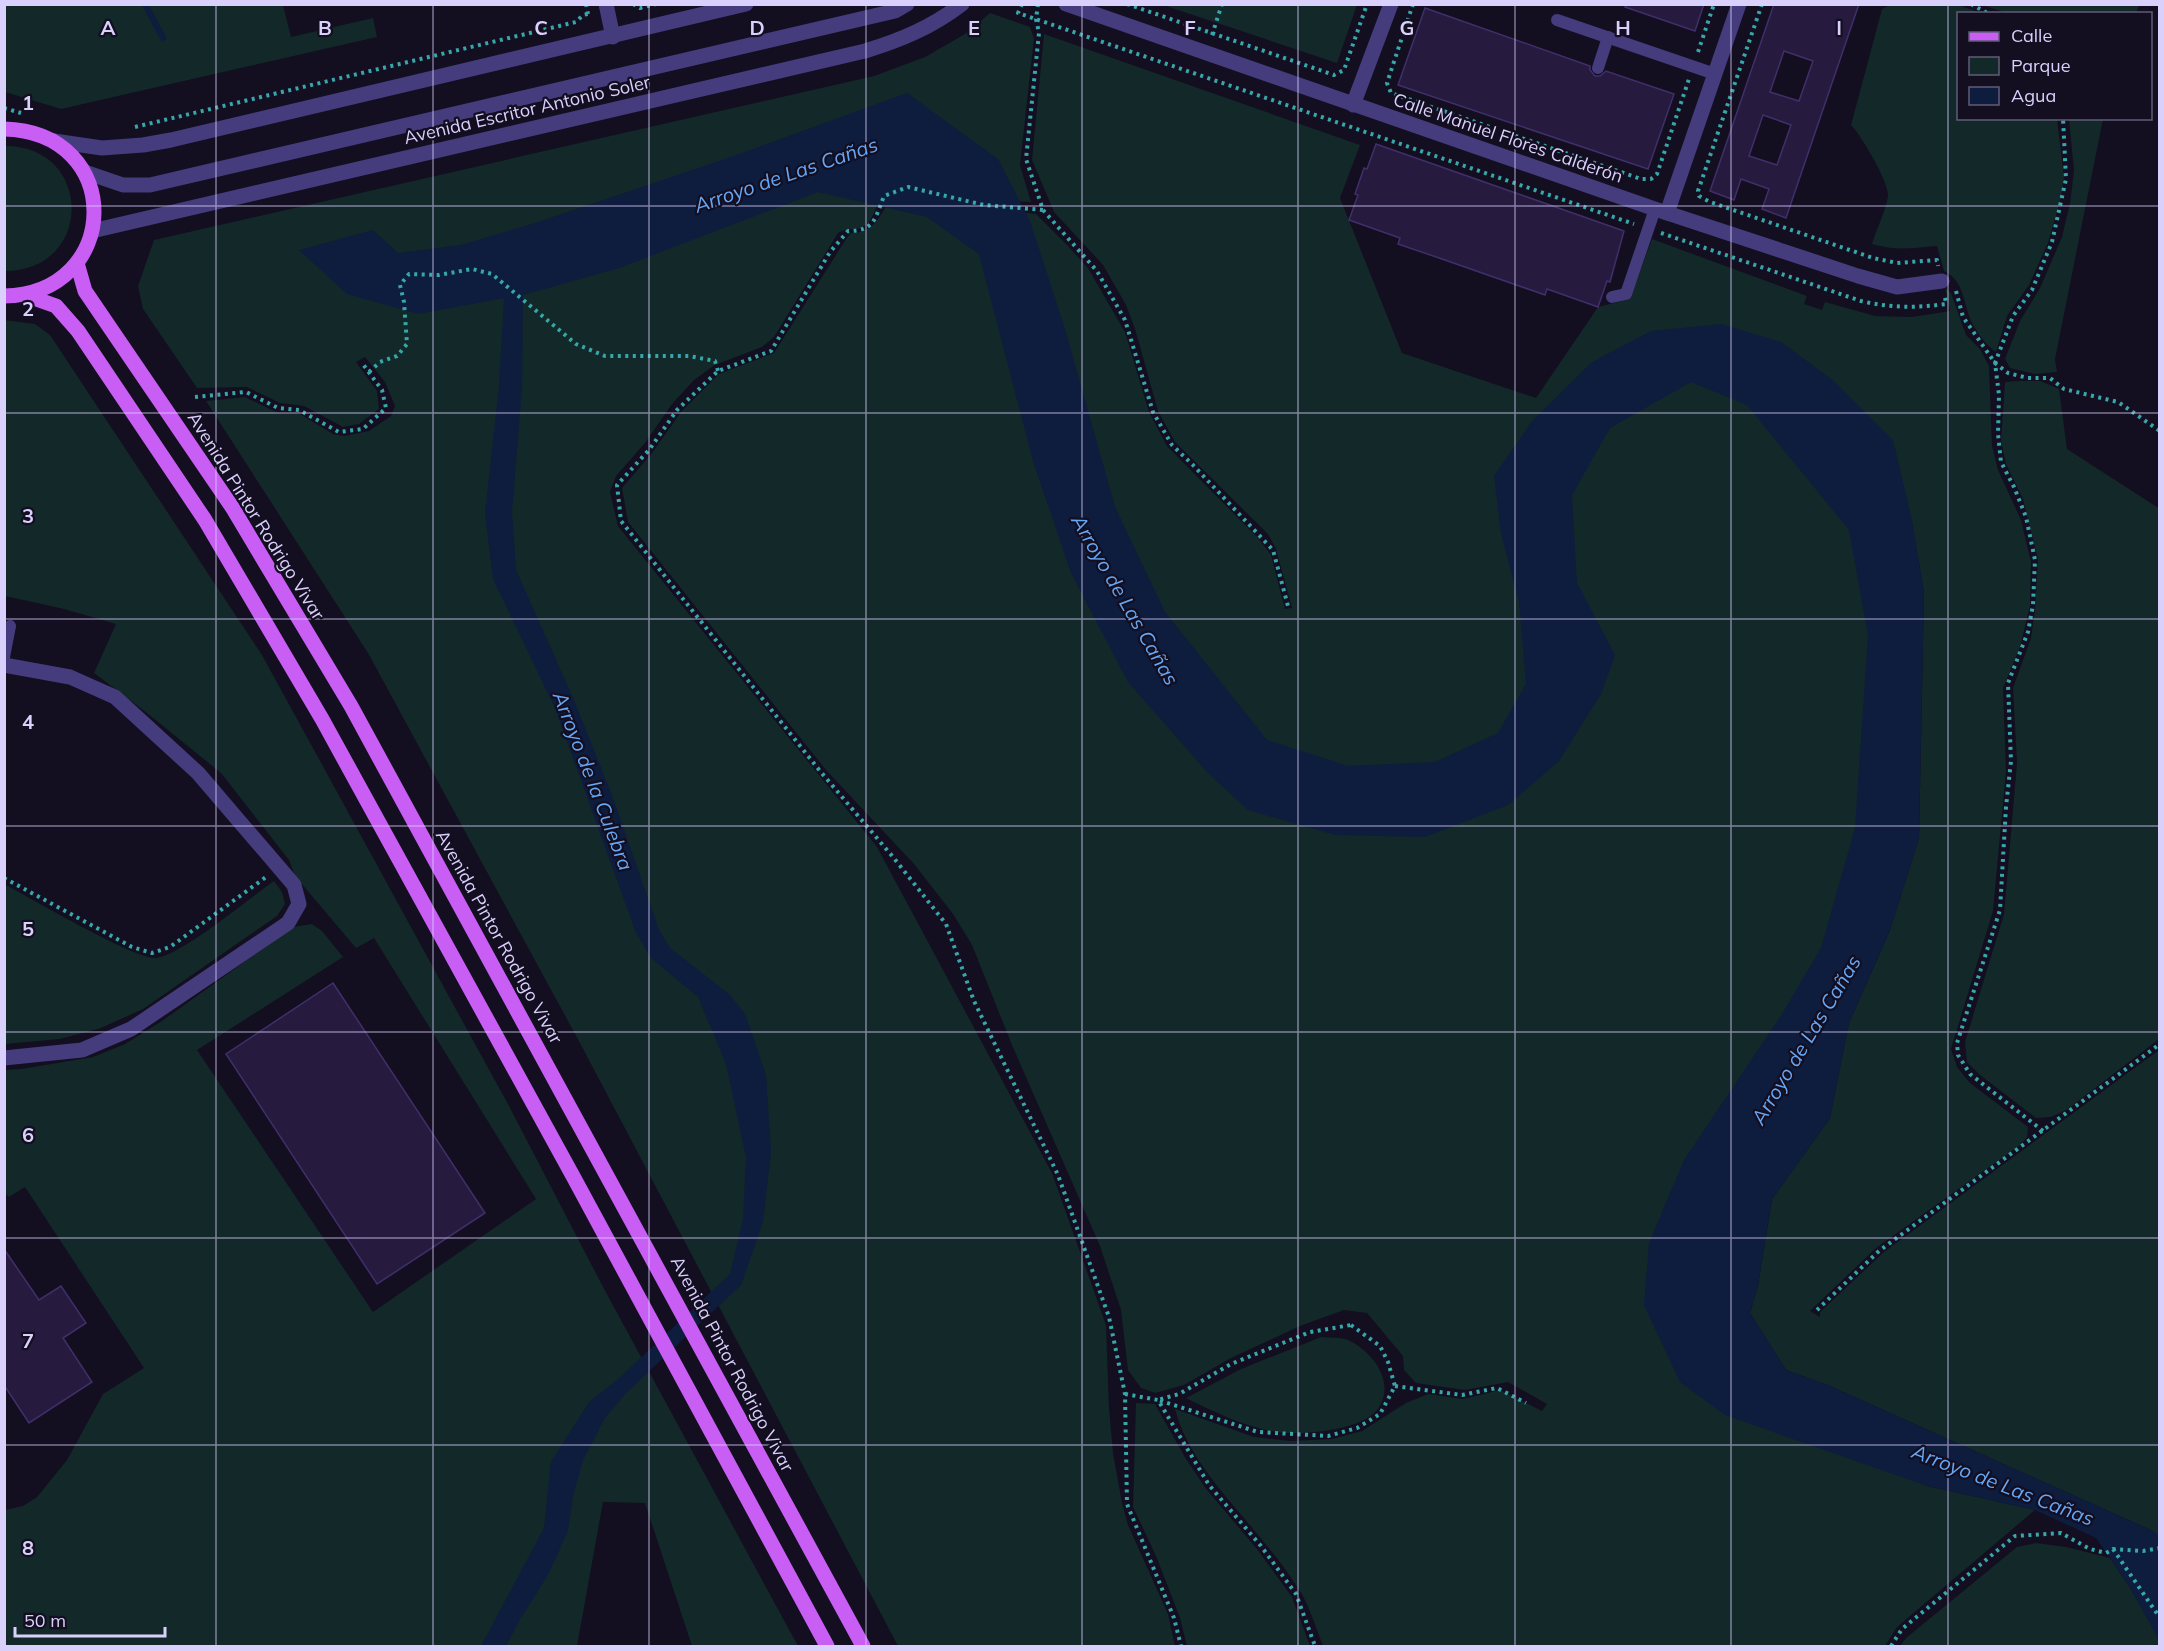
<svg xmlns="http://www.w3.org/2000/svg" width="2164" height="1651" font-family="Mulish,sans-serif">
<rect width="100%" height="100%" fill="#130e20"/>
<g fill="#122829">
<path d="M5,4l278,1 8,32 82,-19 4,19 -316,72 -56,-17z"/>
<path d="M1163,5l194,-1v1l-20,58z"/>
<path d="M1890,5h68l23,8 -23,1v104l99,1 7,58 -3,20 -13,46 -19,42 -22,31 -11,36c-11,-8 -18,-18 -24,-29 -9,-19 -7,-42 -28,-52l-7,-25c-23,2 -42,5 -65,-2 4,-14 15,-36 16,-49 0,-14 -27,-60 -37,-70l31,-116z"/>
<path d="M1982,5h157l-3,9 -129,-1z"/>
<path d="M990,13l40,14 4,11 -14,127 11,37 -151,-5c-4,10 -8,27 -18,30 -10,4 -12,0 -24,6l-64,104 -12,10 -47,18 -21,15 -22,24 -27,39 -29,33 -6,16 8,34 259,321 175,326 54,152 3,83 4,45 9,50 6,22 40,89 7,32h-277l-317,-601 -213,-392 -162,-252 39,-4 33,16 22,1 33,20 11,2 25,-5 22,-15 4,-10 -10,-24 -20,-25 -9,5 21,29 2,18 -20,15 -16,3 -39,-21 -24,-3 -33,-16 -50,1 -54,-79 -5,-23 16,-46 720,-164 51,-19 40,-23z"/>
<path d="M1044,34l316,111 -20,53 62,155 134,45 62,-91 32,-8 22,-60 155,57 -3,8 18,6 3,-8 50,14 37,1 38,-6 -5,-23 6,5 15,42 14,14 9,17 3,80 6,24 23,50 10,42 -1,44 -10,41 -17,41 3,83 -13,140 -42,138 6,18 13,16 58,44 -1,10 -7,8 -144,103 -66,63 10,6v-5l64,-60 275,-202v487l-4,-5 -325,-146 -44,-16 -36,-57 8,-28 14,-86 58,-81 19,-95 41,-93 29,-92 5,-245 -12,-71 -23,344 -245,439 283,181 108,24 -138,117 -12,19h-562c-7,-18 -13,-38 -23,-55 -10,-15 -21,-31 -33,-45 -32,-41 -79,-85 -92,-137l79,28 36,4 42,-2 30,-8 44,-28 22,-9 35,5 37,-9 42,21 5,-7 -39,-22 -43,8 -49,-7 -12,-13 -1,-14 -36,-43 -23,-3 -44,16 -69,32 -47,27 -29,8 -14,-5 -13,-18 -7,-60 -21,-64 -88,-201 -40,-100 -19,-31 -39,-50 -88,-94 -198,-248 -6,-34 30,-35 29,-41 38,-38 55,-21 72,-114 5,-6c24,0 30,-19 41,-37l144,18 31,31 21,23 37,64 24,80 18,34 92,93 12,16 14,54 7,-1 -16,-59 -8,-15 -93,-92 -17,-31 -23,-82 -9,-24 -23,-40 -49,-53 -22,-52z"/>
<path d="M2069,119h34l-48,240 2,13 -22,2 -25,-6 -5,-9 15,-38 20,-33 22,-51 8,-34 4,-32z"/>
<path d="M4,146c90,-1 90,125 1,125z"/>
<path d="M4,320l31,4 15,11 212,320 247,451 93,179 196,361h-106l-47,-143 -42,-1 -26,144h-572v-136l18,-4 14,-9 30,-37 36,-66 41,-26 -119,-181 -16,10 -4,-3 -1,-124 17,-1 72,-12 32,-13 37,-23 131,-94 19,-3 10,7 21,26 -146,93 176,262 163,-113 -162,-261 -18,10 -61,-72 -6,-16 -68,-87 -74,-60 -53,-40 22,-49 -52,-15 -59,-13z"/>
<path d="M2019,381h21l19,8 8,60 93,60 -1,530 -91,70 -17,8 -15,1 -56,-43 -13,-13 -2,-20 39,-128 13,-151 -4,-75 18,-50 4,-28 3,-51 -15,-60 -17,-35 -5,-23 4,-59z"/>
<path d="M274,881l8,11 3,12 -8,12 -134,93 -42,19 -41,11 -55,5v-158h3c24,13 128,74 148,72 26,-3 92,-59 118,-77z"/>
<path d="M1321,1337c8,1 20,0 27,3 26,12 49,44 29,70 -16,20 -68,24 -92,23 -34,-3 -69,-20 -99,-35l55,-29z"/>
<path d="M1136,1403l19,1 31,55 21,31 50,59 35,48 18,49h-123l-7,-28 -24,-62 -23,-49z"/>
<path d="M2036,1543l30,4 44,11 21,31 29,51 -1,6h-259l6,-8 111,-91z"/>
</g>
<path fill="#0e1c3e" d="M907,93l91,66 32,62 35,108 50,178 50,105 102,128 81,26 87,-4 63,-29 28,-49 -7,-82 -18,-69 -7,-57 38,-55 60,-59 59,-31 70,-7 60,18 53,39 59,59 19,80 12,73 -5,245 -29,92 -41,93 -19,95 -58,81 -14,86 -8,28 36,57 44,16 325,146 5,5 -1,103 -28,-51 -35,-51 -61,-28 -108,-24 -202,-71 -45,-33 -36,-77 5,-62 35,-83 98,-146 39,-66 34,-120 13,-192 -19,-106 -102,-125 -56,-23 -81,46 -38,67 5,88 38,72 -14,39 -42,67 -51,44 -83,32 -90,-2 -87,-25 -40,-37 -80,-91 -57,-109 -38,-112 -54,-207 -52,-37 -109,-25 -199,76 -96,27 -1,93 -10,124 4,58 58,130 38,95 47,135 11,18 60,47 15,19 21,61 5,77 -8,70 -22,63 -114,107 -22,26 -22,42 -10,36 -5,35 -20,44 -29,46 -13,25h-25l63,-118 7,-66 38,-60 27,-21 114,-107 13,-55 3,-62 -20,-93 -28,-67 -47,-39 -15,-25 -81,-225 -62,-129 -8,-66 14,-126 5,-89 -86,16 -71,-20 -48,-44 74,-20 25,23 63,-8 71,-21 199,-67z"/>
<g fill="none" stroke-linecap="round" stroke-linejoin="round">
<path stroke="#0e1c3e" stroke-width="6" d="M145,4l18,34"/>
</g>
<g fill="#261b3f" stroke="#402f6a" stroke-width="1.5" fill-rule="evenodd">
<path d="M1626,4h78l-9,27 -70,-24z"/>
<path d="M1774,4h85l-73,214 -24,-9 7,-20 -28,-10 -7,21 -24,-9zM1784,51l29,10 -14,40 -29,-9zM1763,115l28,10 -14,40 -28,-9z"/>
<path d="M1425,8l165,58v4l5,6h5l6,-5 68,23 -26,75 -250,-84z"/>
<path d="M1376,144l248,87 -14,51 -3,-1 -9,26 -51,-18 -2,6 -103,-36 -44,-15 2,-6 -51,-18 9,-25 -3,-1 9,-26 3,1z"/>
<path d="M333,983l152,230 -108,71 -151,-230z"/>
<path d="M4,1249l35,51 22,-14 25,37 -23,15 29,44 -63,41 -25,-38z"/>
</g>
<g fill="none" stroke-linecap="round" stroke-linejoin="round">
<g stroke="#36a7aa" stroke-width="4" stroke-dasharray="3 4.5" stroke-linecap="butt">
<path d="M586,4l2,10"/>
<path d="M633,4l7,4 16,-4"/>
<path d="M1022,4l-4,9 616,211"/>
<path d="M1038,4l-2,15 3,14 -13,126 17,51 -59,-5 -76,-18 -24,9c-9,22 -9,35 -36,35l-18,21 -59,99 -53,20 -41,39 -28,40 -32,35 4,36 199,250 73,86 53,67 28,77 84,174 51,142 16,77 2,110 47,114 7,28"/>
<path d="M1127,4l207,71 10,-5 23,-66"/>
<path d="M1413,4l-26,79 4,10 250,86h10l6,-5 32,-95"/>
<path d="M1762,4l-64,187 1,5 11,6 163,56 24,5 40,-3 1,6"/>
<path d="M1971,4l18,10"/>
<path d="M1212,35l10,-31"/>
<path d="M1698,52l16,-48"/>
<path d="M4,108l17,5"/>
<path d="M135,127l441,-105 7,-7 9,-2"/>
<path d="M1043,210l54,61 28,49 28,92 19,33 21,20 80,85 15,56"/>
<path d="M1661,233l200,68c29,7 56,7 85,3l-1,-7"/>
<path d="M1956,291l7,26 32,46 13,10 20,5h22l14,11 54,13 42,29"/>
<path d="M369,372l11,-10 17,-6 10,-12 -3,-42 -4,-17 9,-11 30,1 33,-6 20,5 84,70 29,12h84l26,5 3,10"/>
<path d="M195,397l51,-5 32,16 21,2 40,22 24,-3 23,-21 -4,-18 -20,-27"/>
<path d="M4,878l128,69 20,6 18,-6 96,-70"/>
<path d="M2043,1131l-73,-57 -12,-19 -1,-12 43,-133 6,-103 5,-46 -3,-78 20,-51 5,-27 2,-45 -9,-43 -12,-30 -13,-25 -3,-28 1,-39 -4,-32 18,-47 19,-26 20,-48 14,-63 -3,-61"/>
<path d="M1817,1310l62,-59 281,-207"/>
<path d="M1351,1325l29,21 8,16 7,24 -15,28 -23,14 -29,8 -70,-4 -100,-32 21,-6 52,-30 79,-32z"/>
<path d="M1395,1386l67,9 35,-7 29,15"/>
<path d="M1125,1394l33,6 51,85 52,61 35,48 19,52"/>
<path d="M2113,1549l47,69"/>
<path d="M1891,1646l11,-17 113,-93 46,-3 29,16 16,4 7,-4 30,2 17,-3"/>
</g>
<g stroke="#443c7c" stroke-width="12">
<path d="M1557,20l158,54"/>
<path d="M1598,68l10,-31"/>
<path d="M1612,297l14,-3 29,-85"/>
<path d="M4,657l6,-31"/>
</g>
<g stroke="#443c7c" stroke-width="15">
<path d="M606,4l7,33"/>
<path d="M1066,4l589,205 203,67 39,11 45,-6"/>
<path d="M1353,105l38,-101"/>
<path d="M1667,213l72,-209"/>
<path d="M4,665l66,12 45,20 83,76 96,112 5,19 -11,19 -157,106 -49,21 -78,8"/>
</g>
<g stroke="#443c7c" stroke-width="15">
<path d="M54,141l48,7 41,-3 28,-5 575,-136"/>
<path d="M85,172l38,13h27l745,-174 12,-7"/>
<path d="M92,231l773,-180c36,-11 67,-24 97,-47"/>
</g>
<g stroke="#c95ef5" stroke-width="15">
<path d="M4,129c122,3 118,165 0,167"/>
<path d="M77,263l8,28 147,216 119,199 512,940"/>
<path d="M25,295l31,11 22,25 127,189 117,199 252,459 253,468"/>
</g>
</g>
<path fill="none" stroke="#d9d0fc" stroke-width="1.5" stroke-opacity="0.55" d="M216,4v1642M433,4v1642M649,4v1642M866,4v1642M1082,4v1642M1298,4v1642M1515,4v1642M1731,4v1642M1948,4v1642M4,206h2156M4,413h2156M4,619h2156M4,826h2156M4,1032h2156M4,1238h2156M4,1445h2156"/>
<g text-anchor="middle" stroke-width="4.5" stroke-linejoin="round" paint-order="stroke">
<g font-size="18" fill="#d9d0fc" stroke="#130e20">
<text transform="translate(527 110) rotate(-13)" y="6">Avenida Escritor Antonio Soler</text>
<text transform="translate(1508 138) rotate(19)" y="6">Calle Manuel Flores Calderón</text>
<text transform="translate(256 516) rotate(58)" y="6">Avenida Pintor Rodrigo Vivar</text>
<text transform="translate(499 937) rotate(61)" y="6">Avenida Pintor Rodrigo Vivar</text>
<text transform="translate(732 1364) rotate(62)" y="6">Avenida Pintor Rodrigo Vivar</text>
</g>
<g font-size="20" font-style="italic" fill="#65a6f5" stroke="#130e20">
<text transform="translate(786 175) rotate(-19)" y="7">Arroyo de Las Cañas</text>
<text transform="translate(1125 600) rotate(60)" y="7">Arroyo de Las Cañas</text>
<text transform="translate(593 781) rotate(69)" y="7">Arroyo de la Culebra</text>
<text transform="translate(1806 1040) rotate(-59)" y="7">Arroyo de Las Cañas</text>
<text transform="translate(2003 1485) rotate(21)" y="7">Arroyo de Las Cañas</text>
</g>
</g>
<g font-size="20" text-anchor="middle" font-weight="bold" fill="#d9d0fc" stroke="#130e20" stroke-width="4.5" stroke-linejoin="round" paint-order="stroke">
<text x="108" y="35">A</text>
<text x="325" y="35">B</text>
<text x="541" y="35">C</text>
<text x="757" y="35">D</text>
<text x="974" y="35">E</text>
<text x="1190" y="35">F</text>
<text x="1407" y="35">G</text>
<text x="1623" y="35">H</text>
<text x="1839" y="35">I</text>
<text x="28" y="110">1</text>
<text x="28" y="316">2</text>
<text x="28" y="523">3</text>
<text x="28" y="729">4</text>
<text x="28" y="936">5</text>
<text x="28" y="1142">6</text>
<text x="28" y="1348">7</text>
<text x="28" y="1555">8</text>
</g>
<rect width="2164" height="1651" fill="none" stroke="#d9d0fc" stroke-width="12"/>
<rect x="1957" y="12" width="195" height="108" fill="#130e20" stroke="#625c78" stroke-width="1.5"/>
<rect x="1969" y="32" width="30" height="9" fill="#c95ef5" stroke="#625c78" stroke-width="1.5"/>
<text x="2011" y="42" font-size="18" fill="#d9d0fc">Calle</text>
<rect x="1969" y="57" width="30" height="18" fill="#122829" stroke="#625c78" stroke-width="1.5"/>
<text x="2011" y="72" font-size="18" fill="#d9d0fc">Parque</text>
<rect x="1969" y="87" width="30" height="18" fill="#0e1c3e" stroke="#625c78" stroke-width="1.5"/>
<text x="2011" y="102" font-size="18" fill="#d9d0fc">Agua</text>
<path d="M15 1627v9h150v-9" fill="none" stroke="#d9d0fc" stroke-width="3"/>
<text x="24" y="1627" font-size="18" fill="#d9d0fc" stroke="#130e20" stroke-width="4.5" paint-order="stroke">50 m</text>
</svg>
